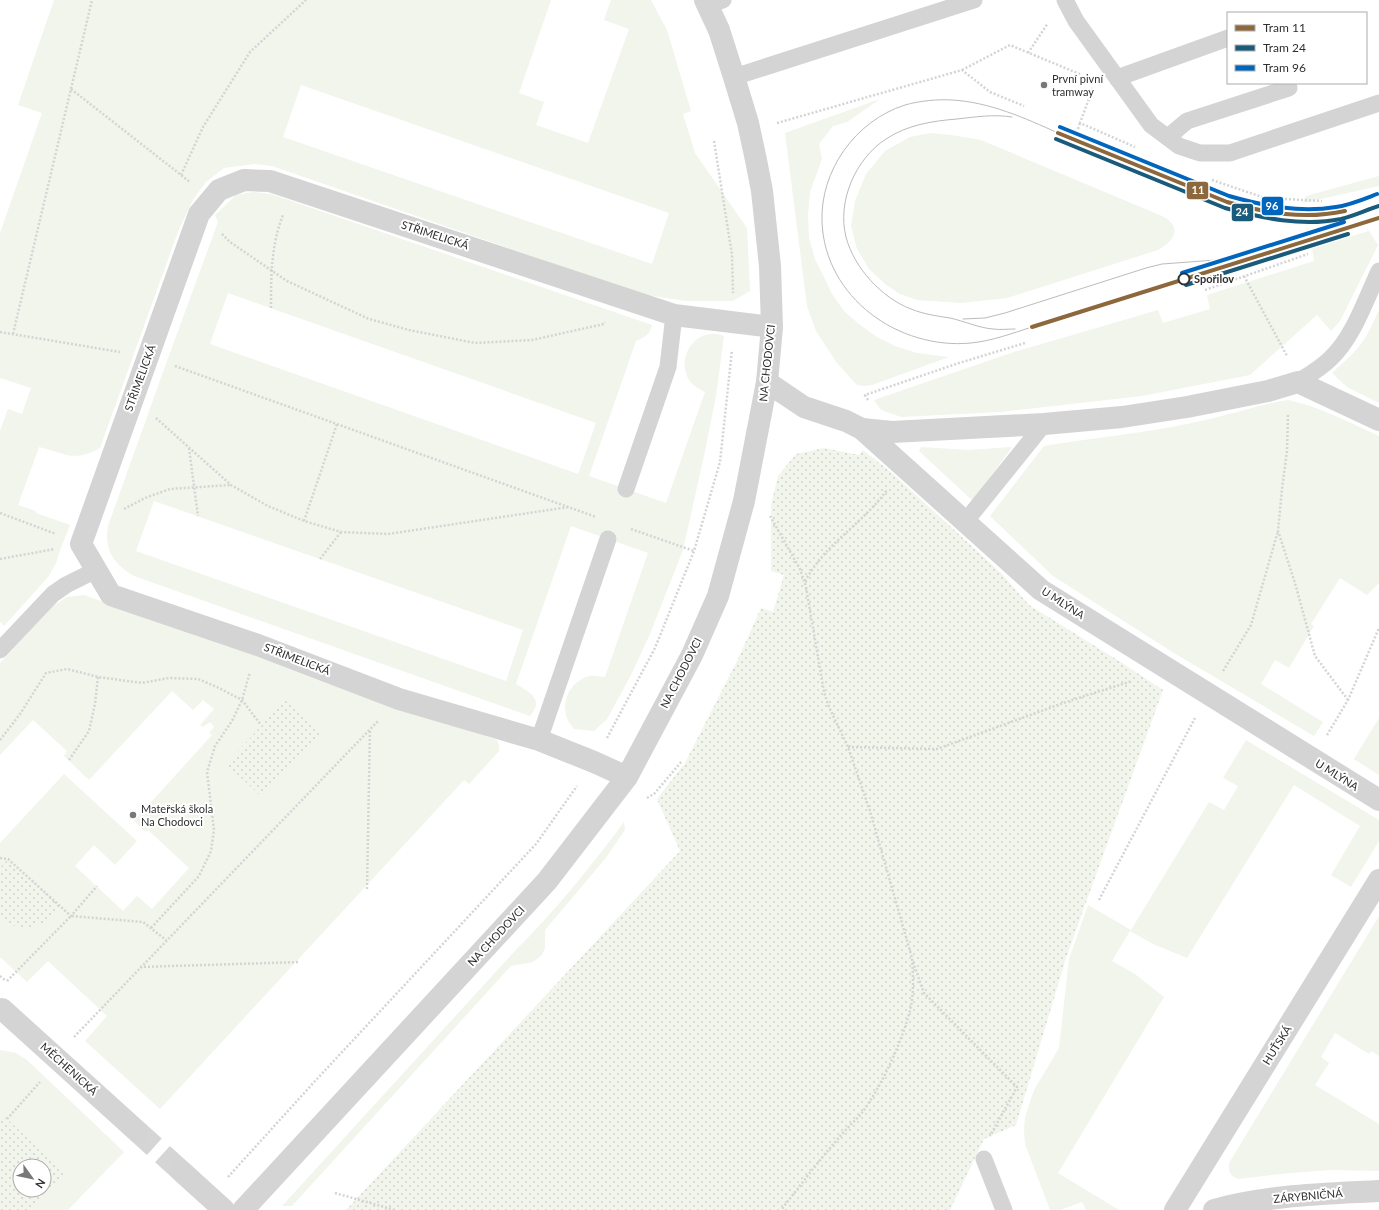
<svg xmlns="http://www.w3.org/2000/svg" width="1379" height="1210" font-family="Lato,sans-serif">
<defs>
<pattern id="park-dots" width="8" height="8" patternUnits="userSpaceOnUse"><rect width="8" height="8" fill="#f1f5ec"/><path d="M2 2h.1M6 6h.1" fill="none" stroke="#cfd2cb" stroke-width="1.8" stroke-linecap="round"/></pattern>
</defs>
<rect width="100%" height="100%" fill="#fff"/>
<g fill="#f1f5ec" fill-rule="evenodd">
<path d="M54,0h497l-32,93 25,9 -8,23 52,18 41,-114 -25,-9 7,-20h40l16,30 24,81 -8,3 12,39 52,75 3,63 -17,10h-48l-44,-7 -369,-128 -17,-2 -31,4 -18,14 -12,16 -15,31 -79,219c-28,15 -34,5 -61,-1l-21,58 18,6v2l34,12 -9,23 -5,15 -7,13 -45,50 -4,-5v-190l8,-22 14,5 9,-26 -31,-10v-145l42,-120 -24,-8zM301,85l368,128 -17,51 -369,-127z"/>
<path d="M880,99l-33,23 -14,4 -14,18 3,15 -12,33 -2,23 1,23 6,21 17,35 12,17 16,14 17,12 18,9 22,7 32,4 -77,28 -8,1 -7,-1 -20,-22 -21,-32 -9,-25 -22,-173z"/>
<path d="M931,133l20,2 30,5 181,76c21,11 13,24 -4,34l-151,48 -46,5 -44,-3 -17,-6 -15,-10 -16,-15 -12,-20 -6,-23 4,-25 11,-27 19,-23 25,-14z"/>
<path d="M1379,176v10l-76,17 3,-7z"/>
<path d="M253,192l18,2 381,131c-2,10 -7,12 -16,16l-47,135 77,27 39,-111c-8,-4 -15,-8 -18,-16 -8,-18 5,-41 24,-42 4,-1 9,1 13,2l-8,60 -11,55 -22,99 -33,84 -20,43 -23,42 -13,12 -20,-2c-3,-4 -7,-9 -8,-14 -4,-17 6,-34 23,-39 5,-1 11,1 16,1l43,-124 -77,-27 -55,158c13,8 29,15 14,32l-396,-140c-20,-12 -30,-25 -26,-50l55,-154 55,-150 -3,-7 21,-20zM228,293l368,130 -18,51 -368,-130zM154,501l369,129 -17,51 -370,-130z"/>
<path d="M1369,231l9,14 -38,76 -9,10 -14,-16 -67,60 -108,21 -142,16 -99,5 -20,-7 -7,-10 140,-48 144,-42 5,13 47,-14 -3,-14 107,-34 -2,-13z"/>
<path d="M1379,310v93l-32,-16 -15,-14c13,-12 28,-24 36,-40 4,-7 7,-15 11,-23z"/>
<path d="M1288,400c32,7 61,22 91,36v147l-12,12 -27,-17 -29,46 3,2 -25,42 -14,-8 -14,24 62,38 -9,14 -140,-83 -121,-77 -63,-60 54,-70c55,-9 112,-14 166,-27 26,-6 52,-15 78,-19z"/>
<path d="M921,447l47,3 44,-3 -39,54 -54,-50z"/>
<path d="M84,595l413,145 2,5v6l-30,33 -5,-4 -304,329 -75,-68 22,-25 -59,-55 -21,21 -27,-25v-114l64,-69 73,67 -22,24 -21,-20 -19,21 48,45 14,-15 15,13 37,-41 -41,-38 -2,2 -12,-11 78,-86 -3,-2 5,-6 -4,-5 -7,5 -3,-2 14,-16 -11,-9 -10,10 -21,-19 -83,89 -25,-24 3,-5 -34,-31 -33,35v-92l52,-56 15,-10z"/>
<path d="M1379,718v57l-25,-16z"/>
<path d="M1246,740l133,80v21l-28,46 -20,-12 29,-49 -66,-41 -107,173 -34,-14 -23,-13 -18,30 23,13 29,23 -106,176 61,37h-33l-4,-8 -22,8h-10l-25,-66 -1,-13 1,-14 9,-27 25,-42 10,-89 19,-54 43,25 78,-128 15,8 14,-24 -15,-8z"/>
<path d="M624,822l1,8 -20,29 -60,71v18l-3,7 -9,7 -22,4 -219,240h-10l231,-253c41,-41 77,-85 111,-131z"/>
<path d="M1379,916v140l-8,-5 -2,3 -34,-21 -14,24 8,6 -14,22 64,39v47l-47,-1 -42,3 -52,6c-8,-3 -10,-8 -9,-16z"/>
<path d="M0,1050l16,3 11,7 97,92 -56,58h-68zM20,1166h24v24h-24z"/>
</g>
<g fill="url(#park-dots)" fill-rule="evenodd">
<path d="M824,448l35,7 4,-5 29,23 108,99 29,33 90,56 44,29 -78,215 -19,53 -50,167 -32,14 -34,71h-604l334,-359 -23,-52 28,-36 54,-106 22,-49 12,4 11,-37 -13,-4v-66l7,-29 18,-22z"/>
<path d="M285,700l36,33 -59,64 -36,-33z"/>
<path d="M8,859l52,47 -12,15 -20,7 -17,-3 -11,-11v-46z"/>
<path d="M5,1117l61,57 -37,36h-29v-92zM20,1166h24v24h-24z"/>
</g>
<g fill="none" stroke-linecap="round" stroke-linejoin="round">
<path stroke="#d5d5d5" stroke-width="22" stroke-dasharray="22 11" stroke-linecap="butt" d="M138,1132l42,38"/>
<g stroke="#d4d4d4" stroke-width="2.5" stroke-dasharray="2 2" stroke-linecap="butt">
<path d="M1028,53l20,-30"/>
<path d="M962,70l48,-25 72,30"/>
<path d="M1093,88l-13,35 55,24"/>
<path d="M71,89l119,93"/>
<path d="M777,123l185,-53 28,22 34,14"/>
<path d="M1078,129l2,-6"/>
<path d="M714,141l18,114 1,38"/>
<path d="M181,175l22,-48 47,-75 56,-52"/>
<path d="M1212,180l53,18 57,3"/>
<path d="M222,234l8,8 57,39 82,38 40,11 66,13 57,-3 72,-16 1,-2"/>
<path d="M1244,276l43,80"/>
<path d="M1205,290l103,-36"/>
<path d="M271,308c0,-32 0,-63 12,-93"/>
<path d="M0,332l120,20"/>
<path d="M13,334l79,-334"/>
<path d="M175,366l421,151"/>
<path d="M868,400l-3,-5 94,-32 66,-20"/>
<path d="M1288,415l-1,36 -5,38 -4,42 17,52 20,73 33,44"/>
<path d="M156,418l75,67 37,21 36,15 37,11 47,2 181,-27"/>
<path d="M189,448l9,68"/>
<path d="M124,509l21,-11 25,-9 60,-4"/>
<path d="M0,513l56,21"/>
<path d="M770,516l30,53 6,18 18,105 5,15 19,40 22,64 42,147c1,16 2,32 -1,48 -7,32 -30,82 -50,108 -8,9 -17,17 -25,27 -19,22 -37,46 -55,69"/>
<path d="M304,521l33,-97"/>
<path d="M631,529l63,22"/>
<path d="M0,559l55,-10"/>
<path d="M320,559l21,-27"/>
<path d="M805,581c7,-12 16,-24 26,-34 19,-19 40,-35 56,-57"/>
<path d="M1223,671l28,-46 27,-94"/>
<path d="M1327,735l21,-35 31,-72"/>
<path d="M607,738l48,-90 39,-97 26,-89 12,-112"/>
<path d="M0,740l20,-26 26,-41 21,-4 31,8 44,6 27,-5 29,1 19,8 25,13 19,25"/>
<path d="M848,747l89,2 129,-47 66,-21"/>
<path d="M69,760l20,-29 6,-27 3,-27"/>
<path d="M647,798l7,-4 28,-33"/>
<path d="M0,858l8,1 63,57 26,-30"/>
<path d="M367,889l3,-160"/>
<path d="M1099,900l96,-182"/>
<path d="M151,928l48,-52 12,-25 3,-21 -7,-58 8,-26 17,-25 10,-21 8,-28"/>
<path d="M913,962l11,31 93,94 -27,49"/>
<path d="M140,967l160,-5"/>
<path d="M0,976l5,4"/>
<path d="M7,981l64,-65 72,6 23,18"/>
<path d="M74,1037l304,-316"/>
<path d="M7,1119l33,-37"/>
<path d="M228,1177l88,-97 220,-236 41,-58"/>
<path d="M335,1193l60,17"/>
</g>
<g stroke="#d4d4d4" stroke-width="17">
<path d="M1065,0l11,21 75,104 28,21 21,7h30l149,-50"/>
<path d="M708,5l15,-5"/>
<path d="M734,77l240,-77"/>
<path d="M1117,78l111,-40"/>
<path d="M1168,137l19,-16 102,-33"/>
<path d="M1298,382c11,-7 23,-14 32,-23 23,-21 36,-60 49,-88"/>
<path d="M626,489l42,-122 6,-52"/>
<path d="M965,522l79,-98"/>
<path d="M0,650l53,-56 13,-9 30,-15"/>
<path d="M539,740l69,-201"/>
<path d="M984,1159l20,51"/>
</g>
<g stroke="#d4d4d4" stroke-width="22">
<path d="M767,382l37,25 42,14 16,8 179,161 338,210"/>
<path d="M862,429l30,3 152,-8 78,-7 65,-10 81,-16 30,-9 81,38"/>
<path d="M627,777l-33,-15 -55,-22 -140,-41 -141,-54 -147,-50 -30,-51 118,-330 20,-24 25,-10 26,1 404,134 98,12"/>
<path d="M0,1011l2,-2 136,123"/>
<path d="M180,1170l44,40"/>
<path d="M243,1210l304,-329 80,-104 65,-122 26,-59 26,-95 23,-119 5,-55 -2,-61 -8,-75 -6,-31 -8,-37 -14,-46 -15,-47 -14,-30"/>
<path d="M1175,1210l204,-330"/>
<path d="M1214,1210c54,-15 110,-16 165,-19"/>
</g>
<g stroke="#bbb" stroke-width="1">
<path d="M1012,117c-18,-3 -37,0 -55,2 -25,2 -50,6 -71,20 -31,20 -49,63 -40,98 8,31 36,61 65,72 12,5 26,7 39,9 14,3 29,10 43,11 7,1 15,0 22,0"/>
<path d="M963,319l22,-1 20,-5 141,-45 16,-4 67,-5 36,-5"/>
<path d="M1032,327c-19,6 -40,14 -61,16 -72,7 -146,-45 -149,-121 -2,-51 33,-101 83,-117 14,-4 32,-6 47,-5 37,2 73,18 106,33"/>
</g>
<g stroke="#fff" stroke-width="7">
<g id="tram-1">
<path d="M1058,133l169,69c39,11 77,18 118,9"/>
<path d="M1032,327l347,-109"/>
</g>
</g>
<g stroke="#fff" stroke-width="7">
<g id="tram-2">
<path d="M1056,139l169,69c37,10 77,19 116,11 13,-3 25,-9 38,-13"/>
<path d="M1186,285l162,-51"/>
</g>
</g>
<g stroke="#fff" stroke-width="7">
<g id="tram-3">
<path d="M1060,127l169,69c35,10 71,17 107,11 14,-2 28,-8 41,-13"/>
<path d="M1182,273l162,-51"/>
</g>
</g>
<use href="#tram-1" stroke="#8c683c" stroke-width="4"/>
<use href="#tram-2" stroke="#1a5a7b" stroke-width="4"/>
<use href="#tram-3" stroke="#0065bd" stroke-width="4"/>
</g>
<g fill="#787878" stroke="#fff" stroke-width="1.5">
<circle cx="1044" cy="85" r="4"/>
<circle cx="133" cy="815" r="4"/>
</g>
<circle fill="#fff" stroke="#2f2f2f" stroke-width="2" cx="1184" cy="279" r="5.5"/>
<g text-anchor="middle" stroke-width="4" stroke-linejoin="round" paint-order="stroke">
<g font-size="11" fill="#2f2f2f" stroke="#fff" text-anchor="start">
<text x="1052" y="83">První pivní<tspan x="1052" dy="13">tramway</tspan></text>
<text x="141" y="813">Mateřská škola<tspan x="141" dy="13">Na Chodovci</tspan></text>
</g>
<g font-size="11" fill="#2f2f2f" stroke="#fff">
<text transform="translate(435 235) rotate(18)" y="4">STŘIMELICKÁ</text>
<text transform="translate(767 363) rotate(-84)" y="4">NA CHODOVCI</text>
<text transform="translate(140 378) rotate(-70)" y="4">STŘIMELICKÁ</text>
<text transform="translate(1063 603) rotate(33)" y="4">U MLÝNA</text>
<text transform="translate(297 659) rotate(21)" y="4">STŘIMELICKÁ</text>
<text transform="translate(681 673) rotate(-63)" y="4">NA CHODOVCI</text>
<text transform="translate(1337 775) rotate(32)" y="4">U MLÝNA</text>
<text transform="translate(496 936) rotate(-47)" y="4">NA CHODOVCI</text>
<text transform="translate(1277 1045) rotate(-58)" y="4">HUŤSKÁ</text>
<text transform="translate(69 1069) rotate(42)" y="4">MĚCHENICKÁ</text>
<text transform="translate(1308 1196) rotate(-5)" y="4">ZÁRYBNIČNÁ</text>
</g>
<g font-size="11" font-weight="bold" fill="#2f2f2f" stroke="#fff" text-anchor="start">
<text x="1194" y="283">Spořilov</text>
</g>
</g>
<g stroke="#fff" stroke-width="1.5">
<rect x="1186" y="181" width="23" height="19" rx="4" fill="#8c683c"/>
<rect x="1261" y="196" width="23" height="20" rx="4" fill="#0065bd"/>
<rect x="1231" y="203" width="23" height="19" rx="4" fill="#1a5a7b"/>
</g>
<g font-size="11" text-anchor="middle" font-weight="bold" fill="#fff">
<text x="1198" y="194">11</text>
<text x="1272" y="210">96</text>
<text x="1242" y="216">24</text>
</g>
<rect x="1227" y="12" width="140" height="72" fill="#ffffff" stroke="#acacac"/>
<rect x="1235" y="25" width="20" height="6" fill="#8c683c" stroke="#acacac"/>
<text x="1263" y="32" font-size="12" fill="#2f2f2f">Tram 11</text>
<rect x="1235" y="45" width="20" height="6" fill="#1a5a7b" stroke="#acacac"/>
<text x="1263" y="52" font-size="12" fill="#2f2f2f">Tram 24</text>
<rect x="1235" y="65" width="20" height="6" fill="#0065bd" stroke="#acacac"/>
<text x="1263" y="72" font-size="12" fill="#2f2f2f">Tram 96</text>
<g transform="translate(32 1178) rotate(123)"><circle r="19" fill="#ffffff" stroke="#acacac"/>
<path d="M0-3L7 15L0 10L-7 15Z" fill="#787878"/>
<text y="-6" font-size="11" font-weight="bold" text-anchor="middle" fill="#2f2f2f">N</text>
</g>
</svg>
